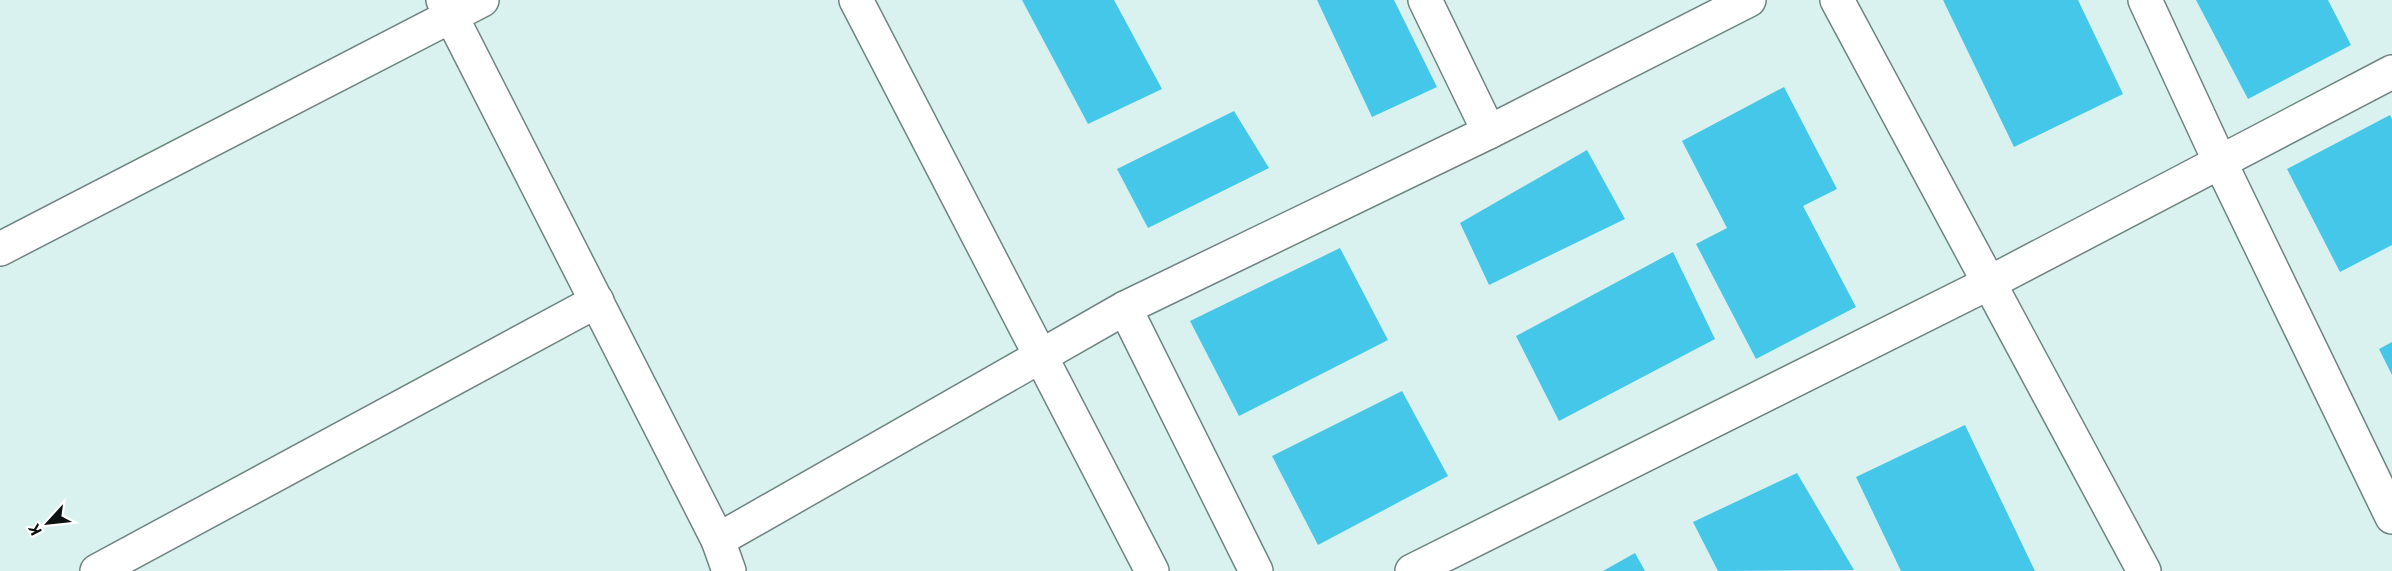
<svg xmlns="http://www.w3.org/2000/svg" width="2392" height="571" font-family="Barlow,sans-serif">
<rect width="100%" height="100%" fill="#daf2ef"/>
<g fill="#44c7e9">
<path d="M1022,0h92l48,89 -74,35z"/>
<path d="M1317,0h77l43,87 -65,30z"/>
<path d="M1943,0h135l45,94 -109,53z"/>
<path d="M2196,0h132l23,45 -103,54z"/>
<path d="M1784,87l53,102 -34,17 53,101 -100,52 -60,-115 31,-16 -45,-87z"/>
<path d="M1234,111l35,57 -121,60 -31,-59z"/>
<path d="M2390,115l2,4v126l-52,27 -53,-103z"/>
<path d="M1587,150l38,69 -136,66 -29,-62z"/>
<path d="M1340,248l48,92 -149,76 -49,-95z"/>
<path d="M1673,252l42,87 -156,82 -43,-85z"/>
<path d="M2392,342v33l-13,-26z"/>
<path d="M1402,391l46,85 -130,69 -46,-89z"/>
<path d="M1965,425l70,146h-134l-45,-94z"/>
<path d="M1797,473l57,97 -136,1 -25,-49z"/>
<path d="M1635,553l10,18h-42z"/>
</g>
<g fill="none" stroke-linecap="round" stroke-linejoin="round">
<g stroke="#6e8481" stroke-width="36">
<g id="minor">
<path d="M443,0l275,540 11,31"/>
<path d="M856,0l296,571"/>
<path d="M1425,0l64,132"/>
<path d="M1837,0l307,571"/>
<path d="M2145,0l75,162 172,355"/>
<path d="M0,249l482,-249"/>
<path d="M1125,308l131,263"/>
<path d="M718,540l407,-232 364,-176 260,-132"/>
<path d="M97,571l500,-270"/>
<path d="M1412,571l577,-288 403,-211"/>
</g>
</g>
<use href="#minor" stroke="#fff" stroke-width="33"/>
</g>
<g transform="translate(48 523) rotate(243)" stroke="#ffffff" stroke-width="4.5" paint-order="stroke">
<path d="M0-4.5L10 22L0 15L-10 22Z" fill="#0b1312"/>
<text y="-9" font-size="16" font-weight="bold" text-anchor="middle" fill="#0b1312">K</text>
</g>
</svg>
